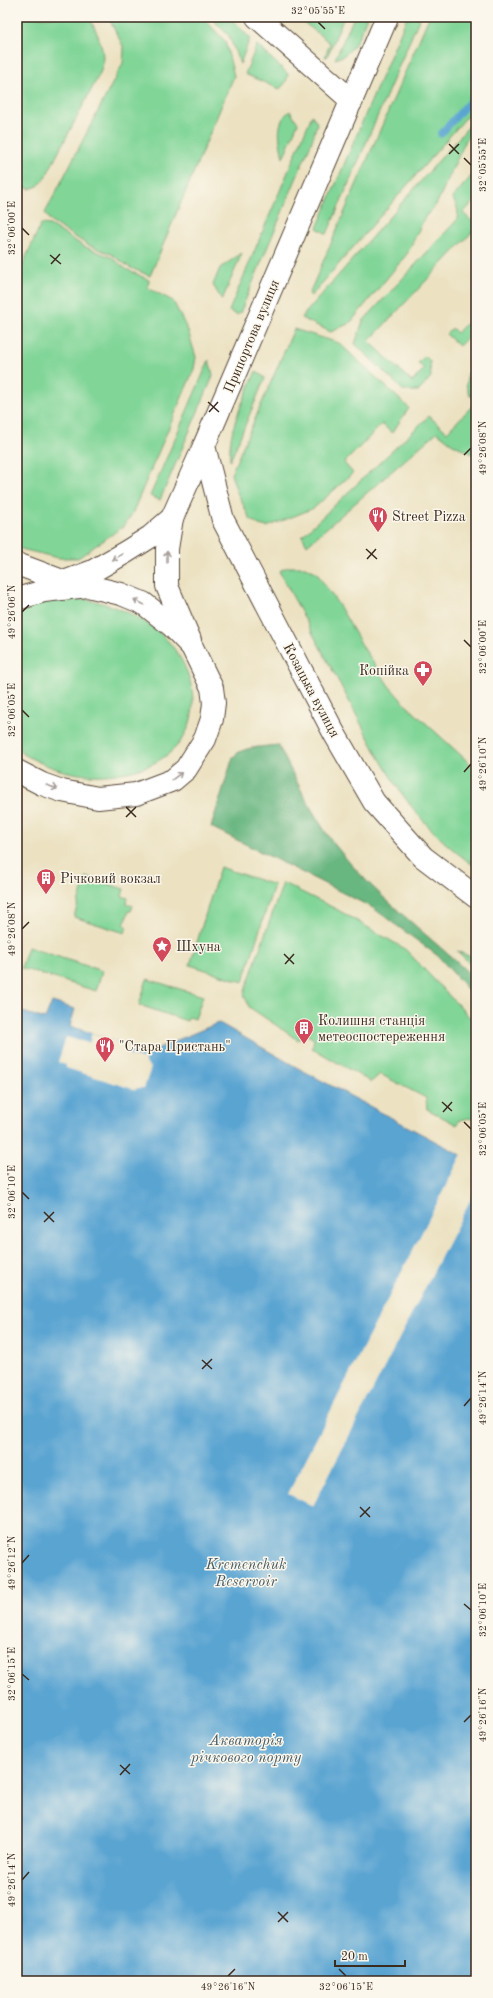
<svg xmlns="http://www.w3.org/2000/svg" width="493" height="1998" font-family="'Old Standard TT',serif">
<rect width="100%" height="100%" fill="#fbf7ec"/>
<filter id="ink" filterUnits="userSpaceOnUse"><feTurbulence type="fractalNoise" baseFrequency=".025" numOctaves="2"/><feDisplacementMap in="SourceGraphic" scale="8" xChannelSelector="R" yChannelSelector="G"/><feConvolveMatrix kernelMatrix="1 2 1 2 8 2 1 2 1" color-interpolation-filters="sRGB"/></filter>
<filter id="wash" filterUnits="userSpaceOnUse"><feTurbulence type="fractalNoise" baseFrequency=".012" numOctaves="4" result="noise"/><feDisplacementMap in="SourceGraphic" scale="16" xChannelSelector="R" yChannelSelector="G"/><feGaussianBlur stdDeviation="0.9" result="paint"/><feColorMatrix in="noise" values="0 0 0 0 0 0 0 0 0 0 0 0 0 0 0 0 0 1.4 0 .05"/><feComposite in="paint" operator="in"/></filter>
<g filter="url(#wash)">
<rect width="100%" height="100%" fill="#ece2c2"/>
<g fill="#80d597" stroke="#5e805a">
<path d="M17,17h72c9,17 19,37 11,56l-56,107 -6,6 -8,3 -13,-4z"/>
<path d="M108,17h94l23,24 9,35 -84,200 -21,-9 -18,-13 -23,-9 -37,-23 -6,-9 78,-150 1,-15z"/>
<path d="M210,17h19l21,21 -10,26 -11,-28z"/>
<path d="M297,17h47l-17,40h-2l5,-14z"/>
<path d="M354,17h13c-7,16 -12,37 -32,42z"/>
<path d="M407,17h13l-93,217 -10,-6z"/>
<path d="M429,17h47v89l-165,190 -2,-2z"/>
<path d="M257,45l31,29c-1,7 -4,12 -9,15l-34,-15z"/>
<path d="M290,111l8,12 -15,35c-3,-16 -9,-36 7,-47z"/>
<path d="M312,115l5,8 -5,18 -72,172 -3,2 -8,-4z"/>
<path d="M476,118v6l-5,5 -35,76 -11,12 -18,37 -57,69 -19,9 -30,-14z"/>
<path d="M476,171v28l-13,14 13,12v3l-107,113 43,41 12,-13 -6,-6 7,-7 5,5 1,16 -12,14h-15l-49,-47 8,-23 93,-100c4,-10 1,-15 -4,-23z"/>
<path d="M41,224l9,1 35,22 26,10 15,12 23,11 -1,8 25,13 15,30 8,26 -2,12 -62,145 -8,12 -46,32h-20l-41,-10v-271z"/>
<path d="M242,253l-19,45 -1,2 -9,-15 7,-17z"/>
<path d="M476,313v16l-17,17 -13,-12 6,-6 5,5z"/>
<path d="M294,329l45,14 70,65 -17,25 -10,-9 -38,39 9,10 -39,35 -47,19 -8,-2 -9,-6 -13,-27 -6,-18z"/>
<path d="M209,360l4,15 -2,6 -51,119 -10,-4z"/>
<path d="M256,371l9,7 -35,83c-3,-31 14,-61 26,-90z"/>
<path d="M468,373l8,2v26c-10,-8 -11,-16 -8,-28z"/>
<path d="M476,402v54l-25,-13 -14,-11 -130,113 -5,-9 127,-120 18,16z"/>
<path d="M288,567h17l11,5 24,35 23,40 26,39 17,19 70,64v98c-67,-46 -93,-101 -129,-170 -23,-42 -45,-84 -68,-126z"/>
<path d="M69,597c35,4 65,14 92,37 39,36 48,100 -5,128 -13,7 -27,10 -41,12 -36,5 -68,-5 -98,-24v-143z"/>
<path d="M220,867l54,18 -31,97 -53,-17z"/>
<path d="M86,877l38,12 -2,7 6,2 -1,6 6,2 -2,5h-2l-5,14 3,1 -2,7 -51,-16z"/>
<path d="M283,883l55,27 67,39 71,75v98l-6,-4 -11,2 -2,5 -30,-16 -1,-11 -46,-24 -9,8 -59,-34 2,-9 -8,-5 -8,6 -49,-33 -5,-13z"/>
<path d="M28,947l74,24 -6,20 -75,-23z"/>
<path d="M457,951l19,8v10z"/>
<path d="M147,979l56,17 -8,23 -6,-2 -2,4 -48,-16z"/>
</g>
<path fill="#68b680" stroke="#52704f" d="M278,745c18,34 34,70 57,100 40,52 95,90 141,135v19l-38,-43 -65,-48 -162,-81 22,-70c10,-11 30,-10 45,-12z"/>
<path fill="#5aa4d2" stroke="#4a6778" d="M52,1002l23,7 -5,17 79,26 69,-29 3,1 77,44 178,95v818h-459v-971l28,9z"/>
<g fill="#ece2c2">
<path d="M92,1033l40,13 -3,9 16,5v3l6,5 -7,20h-7l-1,2 -70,-22v-3l-8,-3 8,-25 23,6z"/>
<path d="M462,1154l14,7v28l-163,317 -25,-12z"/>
</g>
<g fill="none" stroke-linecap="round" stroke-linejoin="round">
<path stroke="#5aa4d2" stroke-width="7" d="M441,134l35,-40"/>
</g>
</g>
<g filter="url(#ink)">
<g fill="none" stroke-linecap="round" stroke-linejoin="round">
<g stroke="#564637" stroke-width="24">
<g id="minor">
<path d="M257,17l95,84"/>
<path d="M172,518l-5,31v37l23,54"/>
<path d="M17,564l48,18"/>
<path d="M64,582l29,-11 33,-19 24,-15 22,-19 32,-72"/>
<path d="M17,599l27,-8 44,-5 33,8 22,9 28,22 21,22 20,41 2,15 -2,16 -7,20 -19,30 -13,11 -37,14 -38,4 -36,-7 -20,-7 -25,-13"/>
</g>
</g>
<g stroke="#564637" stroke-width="24">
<path id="major" d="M387,17l-183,429 19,74 111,213 40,69 49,55 53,40"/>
</g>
<use href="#minor" stroke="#fff" stroke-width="22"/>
<use href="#major" stroke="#fff" stroke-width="22"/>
</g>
<defs><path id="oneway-shaft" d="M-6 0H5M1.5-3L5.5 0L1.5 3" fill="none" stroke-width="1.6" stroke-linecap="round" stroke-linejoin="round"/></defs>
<g stroke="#a79f9a">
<use href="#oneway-shaft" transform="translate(117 557) rotate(150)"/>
<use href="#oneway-shaft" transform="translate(167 557) rotate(-90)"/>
<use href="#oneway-shaft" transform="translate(139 602) rotate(-153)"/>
<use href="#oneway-shaft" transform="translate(177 776) rotate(-37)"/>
<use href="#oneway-shaft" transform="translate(52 787) rotate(19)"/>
</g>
</g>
<path fill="none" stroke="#3b2a1e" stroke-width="1.5" d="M318,22l7,7M449,144l10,10M449,154l10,-10M464,158l7,7M22,228l7,7M50,255l11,9M51,264l9,-10M208,402l11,10M209,412l9,-10M464,455l7,-7M366,549l11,10M367,559l9,-10M22,612l7,-7M464,640l7,7M22,710l7,7M464,772l7,-8M126,807l10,10M126,817l10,-10M22,929l7,-7M284,954l10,10M285,964l9,-10M442,1102l10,9M443,1112l9,-10M464,1122l7,7M22,1192l7,7M44,1212l10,10M44,1222l10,-10M202,1360l10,9M202,1369l10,-10M464,1406l7,-8M360,1507l10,10M360,1517l10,-10M22,1563l7,-8M464,1604l7,6M22,1674l7,6M464,1722l7,-7M120,1765l10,9M120,1775l10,-11M22,1880l7,-8M278,1912l10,10M278,1922l10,-10M339,1969l7,7M228,1976l7,-7"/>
<defs>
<g id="restaurant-pin" transform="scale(1)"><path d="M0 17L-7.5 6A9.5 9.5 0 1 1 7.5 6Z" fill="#d1495b" stroke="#fbf7ec"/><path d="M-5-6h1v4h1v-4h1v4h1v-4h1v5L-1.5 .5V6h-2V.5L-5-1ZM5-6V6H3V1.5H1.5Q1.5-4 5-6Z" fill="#fff"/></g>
<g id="pharmacy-pin" transform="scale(1)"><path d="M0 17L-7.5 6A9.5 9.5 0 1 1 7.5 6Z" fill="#d1495b" stroke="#fbf7ec"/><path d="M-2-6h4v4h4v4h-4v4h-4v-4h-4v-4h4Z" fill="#fff"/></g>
<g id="building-pin" transform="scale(1)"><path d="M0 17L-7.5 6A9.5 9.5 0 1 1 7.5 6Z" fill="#d1495b" stroke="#fbf7ec"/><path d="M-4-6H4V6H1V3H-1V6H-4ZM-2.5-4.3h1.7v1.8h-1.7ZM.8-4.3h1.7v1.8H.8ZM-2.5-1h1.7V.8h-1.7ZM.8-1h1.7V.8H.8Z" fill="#fff"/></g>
<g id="sight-pin" transform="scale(1)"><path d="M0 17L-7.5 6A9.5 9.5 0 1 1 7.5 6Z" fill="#d1495b" stroke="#fbf7ec"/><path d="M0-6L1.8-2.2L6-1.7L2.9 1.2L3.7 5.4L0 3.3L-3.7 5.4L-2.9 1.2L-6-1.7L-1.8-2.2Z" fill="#fff"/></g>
</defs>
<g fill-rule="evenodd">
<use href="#restaurant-pin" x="378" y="516"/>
<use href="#pharmacy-pin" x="423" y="670"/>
<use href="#building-pin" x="46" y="878"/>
<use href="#sight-pin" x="162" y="946"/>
<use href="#building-pin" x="304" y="1028"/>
<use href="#restaurant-pin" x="105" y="1046"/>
</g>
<g text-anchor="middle" stroke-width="3" stroke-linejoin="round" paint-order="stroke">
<g font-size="14" fill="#3b2a1e" stroke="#fbf7ec">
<text transform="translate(251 336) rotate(-67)" y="5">Припортова вулиця</text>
<text transform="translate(312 690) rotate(62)" y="5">Козацька вулиця</text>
</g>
<g font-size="14" fill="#3b2a1e" stroke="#fbf7ec" text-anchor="start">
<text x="392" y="521">Street Pizza</text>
<text x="409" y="675" text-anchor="end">Копійка</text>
<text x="60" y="883">Річковий вокзал</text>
<text x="176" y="951">Шхуна</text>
<text x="318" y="1025">Колишня станція<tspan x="318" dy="16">метеоспостереження</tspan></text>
<text x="119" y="1051">"Стара Пристань"</text>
</g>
<g font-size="15" font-style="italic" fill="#475b66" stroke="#fbf7ec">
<text x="246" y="1569">Kremenchuk<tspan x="246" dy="17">Reservoir</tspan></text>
<text x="246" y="1745">Акваторія<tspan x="246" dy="17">річкового порту</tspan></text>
</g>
</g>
<rect width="493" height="1998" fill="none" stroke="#fbf7ec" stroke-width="44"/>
<path d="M335 1960v6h70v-6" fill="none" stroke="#3b2a1e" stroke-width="2"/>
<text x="341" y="1960" font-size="12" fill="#3b2a1e" stroke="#fbf7ec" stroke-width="3" paint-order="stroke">20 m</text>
<rect x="22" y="22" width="449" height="1954" fill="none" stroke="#3b2a1e" stroke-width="1.5"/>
<g font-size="10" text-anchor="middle" fill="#3b2a1e">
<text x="318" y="14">32°05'55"E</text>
<text transform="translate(482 165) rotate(-90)" y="4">32°05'55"E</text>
<text transform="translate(11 228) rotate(-90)" y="4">32°06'00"E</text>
<text transform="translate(482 448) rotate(-90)" y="4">49°26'08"N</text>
<text transform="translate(11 612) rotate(-90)" y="4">49°26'06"N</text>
<text transform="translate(482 647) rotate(-90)" y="4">32°06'00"E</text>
<text transform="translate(11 710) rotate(-90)" y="4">32°06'05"E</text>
<text transform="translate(482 764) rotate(-90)" y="4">49°26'10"N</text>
<text transform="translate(11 929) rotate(-90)" y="4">49°26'08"N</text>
<text transform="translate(482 1129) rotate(-90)" y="4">32°06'05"E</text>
<text transform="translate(11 1192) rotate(-90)" y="4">32°06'10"E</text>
<text transform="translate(482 1398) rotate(-90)" y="4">49°26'14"N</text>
<text transform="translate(11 1563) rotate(-90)" y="4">49°26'12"N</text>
<text transform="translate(482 1610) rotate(-90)" y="4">32°06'10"E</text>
<text transform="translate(11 1674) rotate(-90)" y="4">32°06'15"E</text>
<text transform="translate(482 1715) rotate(-90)" y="4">49°26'16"N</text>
<text transform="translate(11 1880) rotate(-90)" y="4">49°26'14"N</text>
<text x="228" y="1990">49°26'16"N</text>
<text x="346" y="1990">32°06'15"E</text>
</g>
</svg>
